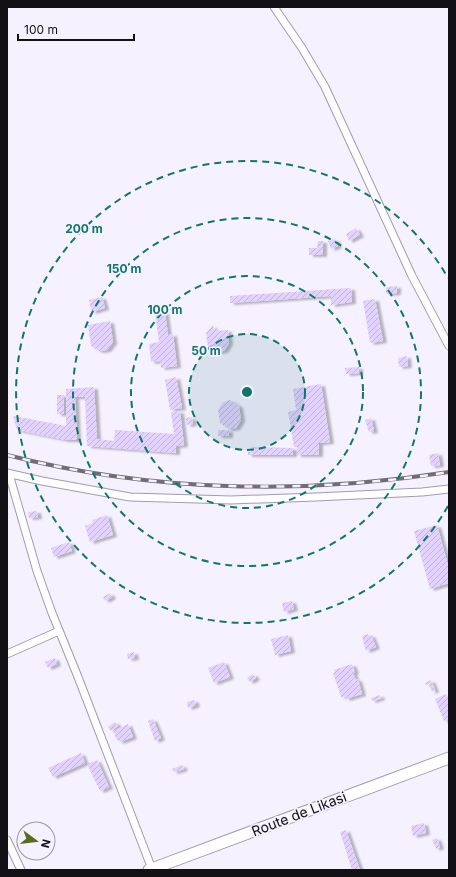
<svg xmlns="http://www.w3.org/2000/svg" width="456" height="877" font-family="Inter,sans-serif">
<defs>
<pattern id="building-hatch" width="6" height="6" patternUnits="userSpaceOnUse"><rect width="6" height="6" fill="#e3d2ff"/><path d="M-1 1l2-2M0 6l6-6M5 7l2-2" fill="none" stroke="#c2b3da"/></pattern>
<filter id="shadow"><feDropShadow dx="4" dy="2" stdDeviation="1" flood-color="#0004"/></filter>
</defs>
<rect width="100%" height="100%" fill="#f6f1fe"/>
<g fill="url(#building-hatch)" filter="url(#shadow)">
<path d="M356,228l4,7 -11,6 -3,-7z"/>
<path d="M335,239l3,7 -7,3 -3,-8z"/>
<path d="M318,241h5v14h-14v-7h8z"/>
<path d="M397,286v7l-11,1v-7z"/>
<path d="M351,288l1,14 -21,3v-9l-101,7v-7z"/>
<path d="M102,297l3,11 -13,4 -3,-12z"/>
<path d="M375,299l8,42 -13,2 -7,-42z"/>
<path d="M164,305l4,30 5,-1 4,32 -16,2 -1,-7 -9,1 -2,-18 10,-2 -5,-35z"/>
<path d="M110,321l3,21 -6,8 -8,1 -8,-5 -3,-21z"/>
<path d="M213,325l1,6 14,-1 1,13 -5,8 -8,1 -8,-5 -2,-14z"/>
<path d="M407,356l1,10 -9,1 -1,-9z"/>
<path d="M359,367v6l-13,1 -1,-6z"/>
<path d="M176,377l6,31 -12,2 -5,-30z"/>
<path d="M321,384l9,58 -11,1v12h-22v-8h-3l-6,-35 8,-2 -3,-21z"/>
<path d="M94,387l3,52 17,2 1,-11 59,4 -3,-22 9,-1 4,34 -8,1v7l-89,-7 -2,-49h-10l2,43h-11l-49,-10 -4,-14 53,10v-37z"/>
<rect x="57" y="395" width="7" height="19"/>
<path d="M230,400l9,6 2,14 -5,8 -7,1 -9,-6 -2,-13 5,-8z"/>
<path d="M192,417l1,7 -6,1 -2,-7z"/>
<path d="M371,418l3,13 -5,1 -4,-12z"/>
<rect x="218" y="430" width="11" height="6"/>
<path d="M251,447l42,1v7h-45v-4l3,1z"/>
<path d="M438,453l2,12 -9,1 -2,-11z"/>
<path d="M37,511l1,6 -9,1 -1,-6z"/>
<path d="M107,515l6,20 -23,7 -5,-16 8,-3 -1,-3z"/>
<path d="M437,525l12,44v14l-19,6 -16,-58z"/>
<path d="M69,542l3,9 -18,6 -3,-9z"/>
<path d="M110,593l2,4 -7,4 -2,-4z"/>
<path d="M292,601l2,8 -10,3 -2,-9z"/>
<path d="M368,634l1,2 2,-1 5,12 -10,4 -4,-15z"/>
<path d="M288,635l3,16 -16,4 -4,-16z"/>
<path d="M134,652l1,6 -7,1 -1,-5z"/>
<path d="M55,658l2,6 -9,4 -3,-6z"/>
<path d="M224,662l6,15 -16,6 -6,-15z"/>
<path d="M352,664l3,8 -2,1 3,7 2,-1 4,15 -16,5 -1,-3 -4,1 -8,-24 2,-1 -1,-2z"/>
<path d="M253,674l3,4 -6,4 -3,-4z"/>
<path d="M431,680l4,10 -3,2 -3,-8 -3,1 -1,-2z"/>
<path d="M446,694l3,8v17l-5,2 -9,-22z"/>
<path d="M380,695l1,3 -9,3 -1,-3z"/>
<path d="M194,700l2,5 -8,3 -1,-6z"/>
<path d="M153,719l8,19 -6,3 -7,-20z"/>
<path d="M115,722l3,4 -7,5 -3,-4z"/>
<path d="M128,724l5,13 -13,5 -1,-2h-2l-4,-9z"/>
<path d="M81,753l4,10 -32,14 -5,-9z"/>
<path d="M97,760l12,27 -9,4 -13,-27z"/>
<path d="M182,765l2,4 -10,3 -2,-3z"/>
<path d="M424,823l2,10 -13,3 -2,-10z"/>
<path d="M346,830l14,40h-8l-12,-38z"/>
<path d="M437,838l3,9 -4,2 -4,-9z"/>
</g>
<g fill="none" stroke-linecap="round" stroke-linejoin="round">
<g stroke="#a19cab" stroke-width="9">
<g id="minor">
<path d="M274,7l28,41 23,39 87,189 37,70"/>
<path d="M7,473l35,8 88,16 101,3 85,-3 106,-5 27,-3"/>
<path d="M9,474l28,97 15,42 26,64 74,192"/>
<path d="M7,654l52,-23"/>
<path d="M7,840l14,30"/>
</g>
</g>
<g stroke="#a19cab" stroke-width="13">
<path id="trunk" d="M149,870l300,-112"/>
</g>
<use href="#minor" stroke="#fff" stroke-width="7"/>
<use href="#trunk" stroke="#fff" stroke-width="11"/>
<g stroke="#706d75" stroke-width="4">
<path id="rail" d="M7,455c144,37 296,40 442,17"/>
</g>
<use href="#rail" stroke="#f6f1fe" stroke-width="2.5" stroke-dasharray="8" stroke-linecap="butt"/>
</g>
<circle cx="247" cy="392" r="58" fill="#0f766e" fill-opacity=".12"/>
<g fill="none" stroke="#0f766e" stroke-width="2" stroke-dasharray="7 5">
<circle cx="247" cy="392" r="58"/>
<circle cx="247" cy="392" r="116"/>
<circle cx="247" cy="392" r="174"/>
<path d="M448 506A231 231 0 1 1 448 278"/>
</g>
<g text-anchor="middle" stroke-width="3.5" stroke-linejoin="round" paint-order="stroke">
<g font-size="14" fill="#131116" stroke="#f6f1fe">
<text transform="translate(299 814) rotate(-21)" y="5">Route de Likasi</text>
</g>
</g>
<circle cx="247" cy="392" r="6" fill="#0f766e" stroke="#f6f1fe" stroke-width="2"/>
<g font-size="12" text-anchor="middle" font-weight="bold" fill="#0f766e" stroke="#f6f1fe" stroke-width="3.5" stroke-linejoin="round" paint-order="stroke">
<text x="84" y="233">200 m</text>
<text x="124" y="273">150 m</text>
<text x="165" y="314">100 m</text>
<text x="206" y="355">50 m</text>
</g>
<rect width="456" height="877" fill="none" stroke="#131116" stroke-width="16"/>
<g transform="translate(36 841) rotate(105)"><circle r="19" fill="#f6f1fe" stroke="#9b97a1"/>
<path d="M0-3L7 15L0 10L-7 15Z" fill="#586c1a"/>
<text y="-6" font-size="11" font-weight="bold" text-anchor="middle" fill="#131116">N</text>
</g>
<path d="M18 34v6h116v-6" fill="none" stroke="#131116" stroke-width="2"/>
<text x="24" y="34" font-size="12" fill="#131116" stroke="#f6f1fe" stroke-width="3" paint-order="stroke">100 m</text>
</svg>
